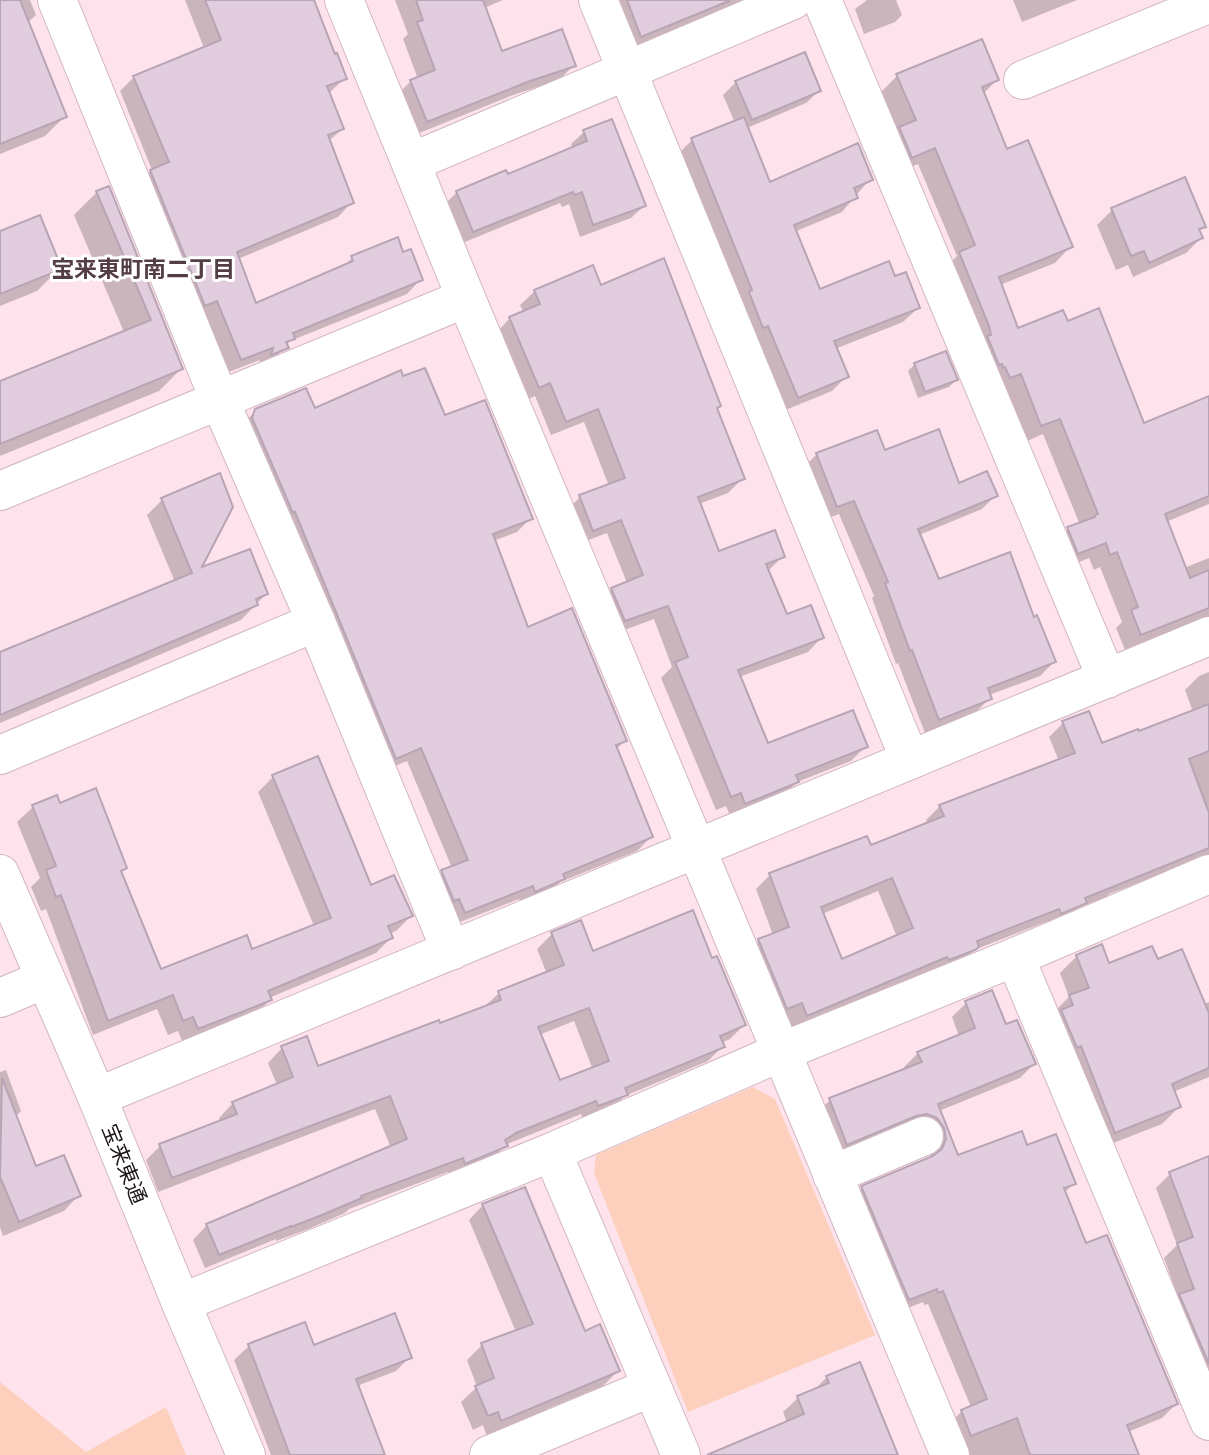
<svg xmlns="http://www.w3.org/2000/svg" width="1209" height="1455" font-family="'DM Sans','Noto Sans JP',sans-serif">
<rect width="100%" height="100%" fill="#fee3ec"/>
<g fill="#fcd0bc">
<path d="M753,1087l22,12 100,236 -187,77 -94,-239 2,-18z"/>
<path d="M0,1382l86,70 80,-45 20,48h-186z"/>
</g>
<g fill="#0003" fill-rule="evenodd">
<path d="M0,0h30l6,15 -9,8 38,93 -20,20 -45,18z"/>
<path d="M185,0h98l62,78 -17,16 14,35 -14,13 24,60 -14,15 -100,42 17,46 88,-38 9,-9 50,-4 19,25 -14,15 -117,47 -18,21 -14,6 2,-8 -34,13 -90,-188 16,-15 -32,-79 14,-14 70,-29z"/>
<path d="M395,0h108l-19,8 17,45 73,12 -15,15 -46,15 -101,41 -16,-40 15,-15 7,-2 -15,-40 5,-5z"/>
<path d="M606,0h144l-123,50z"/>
<path d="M867,0h29l6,15 -7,7 -31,12 -9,-25z"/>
<path d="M1013,0h64l-55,22z"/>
<path d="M897,76l100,4 -14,14 23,58 65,94 -16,17 -55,22 17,46 50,-8 76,102 66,-28v107l-43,18 18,46 25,-10v59l-84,33 -9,-22 6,-6 -22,-55 -6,3 -5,-12 -27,11 -10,-24 16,-16 12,-4 -37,-91 -18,8 -82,-172 14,-14 -39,-92 -23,9 -14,-81z"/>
<path d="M736,82l83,9 -13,12 -59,25 22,56 101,-5 -28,33 -48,20 25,59 75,-13 24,30 -15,14 -68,27 12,27 -15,15 -49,20 -106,-256 15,-15 43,-17 -12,-28z"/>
<path d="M584,132l60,74 -13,12 -51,19 -11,-33 -7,3 -2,-4 -100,41 -16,-39 13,-13 50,-16 66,-27 -2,-5z"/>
<path d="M1184,179l20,47 -6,6 3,6 -15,15 -53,24 -5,-12 -12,5 -19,-45 15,-15z"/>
<path d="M97,192l84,177 -22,22 -159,65v-73l124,-51 -50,-117z"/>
<path d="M0,233l60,35 -23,23 -37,15z"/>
<path d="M600,287l116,122 27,69 -15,15 -29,11 19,49 65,3 -15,15 18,45 36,21 -14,15 -69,25 28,69h99l-15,15 -54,21 -14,14 -52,22 -5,-12 -10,4 -55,-132 11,-11 -18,-48 -43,16 -13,-32 14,-14 15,-6 -20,-50 -29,11 -12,-33 14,-14 29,-11 -25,-64 -33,13 -16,-39 -11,5 -28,-68 14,-15 14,-5 -4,-8 15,-14z"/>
<path d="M915,364l41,16 -7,7 -31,11 -10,-27z"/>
<path d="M402,379l42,39 87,100 -14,14 -24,9 34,88 98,111 -9,10 35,87 -14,14 -77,31 -11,11 -28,12 -2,-6 -69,27 -22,-40 14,-14 10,-4 -45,-107 -26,11 -140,-347 15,-14 58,-1z"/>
<path d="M884,452l74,33 38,10 -14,14 -63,26 19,46 95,38 21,43 -14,14 -51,19 1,3 -14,14 -51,21 -27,-70 -2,1 -24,-66 2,-2 -35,-82 -16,6 -20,-52 14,-14z"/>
<path d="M162,500l36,70 68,24 -25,26 -241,103v-72l14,-6 1,3 160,-66 -28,-67z"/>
<path d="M1209,672v184l-100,38 -4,4 -26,9 -9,9 -23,10 -2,-4 -71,28 -11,10 -28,13 -2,-4 -140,60 -5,-13 -15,6 -28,-67 14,-14 14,-6 -17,-46 14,-14 100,-28 58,-23 -2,-4 14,-14 119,-45 -10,-24 14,-14 38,22 92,-33 -8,-22 14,-14zM878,891l19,46 -56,25 -19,-48z"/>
<path d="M273,777l97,110 41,29 -15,15 -7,3 2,4 -15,15 -107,45 1,2 -15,15 -72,28 -5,-12 -10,4 -11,-26 -64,26 -47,-126 -5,2 -10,-24 9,-9 -23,-56 16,-15 23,-10 3,8 66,63 -5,5 40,98 91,-19 63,-26 -56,-134z"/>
<path d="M552,934l40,19 119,7 33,65 -14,14 -9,4 2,3 -15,15 -83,35 -14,13 -28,11 -2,-6 -76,31 -14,16 -40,16 -3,-5 -99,37 -4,4 -39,17 -30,11v-2l-71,29 -12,-28 14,-15 184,-77 -16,-39 -217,83 -12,-32 14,-14 60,-24 -1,-4 14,-15 44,-18 -9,-22 14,-15 35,20 166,-60 16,-15 48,-19 -10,-25zM574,1021l19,49 -34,13 -20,-48z"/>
<path d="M1077,956l31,10 49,-4 47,42 5,-2v75l-36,15 6,15 -17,17 -64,25 -45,-136 16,-16 -9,-24z"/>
<path d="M966,1003l39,23 29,38 -14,14 -81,33 18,46 69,-10 48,36 -10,10 21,53 91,158 -14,14 -34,14 9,23h-178l-11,-30 14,-14 9,-4 -43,-103 -4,1 -1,-3 -28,11 -47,-111 14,-14 69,-29 -1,-18 -97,17 -17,-44 14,-14 76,-30 -2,-3 14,-14 41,-17 -7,-19z"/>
<path d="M6,1070l15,41 -6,6 21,52 43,26 -15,16 -61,25 -3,-9v-155z"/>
<path d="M1209,1158v249l-31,-110 -14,-39 13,-13 -21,-57 14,-14z"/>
<path d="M483,1205l135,166 -15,15 -56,23 -6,6 -54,22 -4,-12 -10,5 -12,-28 16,-15 -10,-27 15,-15 34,-13 -47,-112z"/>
<path d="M304,1324l9,24 97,9 -14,14 -39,15 26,69h-112l-37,-95 15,-14z"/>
<path d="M827,1377l69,78h-174l65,-32 -4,-11 15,-14 14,-6z"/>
</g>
<g fill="#e1cdde" stroke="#b7a4b4" stroke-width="2" fill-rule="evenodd">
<path d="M0,0h20l47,117 -67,27z"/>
<path d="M205,0h109l21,54 2,-1 10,26 -20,7 17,43 -16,6 26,68 -117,49 19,51 97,-42 -2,-5 47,-19 5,15 8,-3 12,31 -130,53 2,6 -9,3 3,6 -18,7 2,-7 -32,12 -24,-59 -12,5 -55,-136 19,-8 -36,-86 88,-36z"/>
<path d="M416,0h67l19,51 60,-22 14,37 -46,15 -103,41 -17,-42 25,-10 -18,-48 6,-2z"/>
<path d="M627,0h102v1l-88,36z"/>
<path d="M982,39l17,41 -17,7 25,62 21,-9 45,107 -74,30 19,51 45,-18 5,11 31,-13 45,115 65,-27v100l-44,18 25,64 19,-8v38l-68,27 -10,-25 7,-3 -21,-55 -7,3 -4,-12 -28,11 -11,-27 28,-10v-2l3,-1 -38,-95 -19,7 -20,-52 -11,4 -5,-11 -2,1 -1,-4 -3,1 -12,-29 4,-1 -2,-9 -30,-74 16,-7 -40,-97 -23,10 -13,-31 17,-7 -20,-46z"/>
<path d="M805,52l16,39 -69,29 -17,-39z"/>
<path d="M744,117l26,65 88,-39 15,37 -19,8 4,10 -64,27 26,64 69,-28 6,15 11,-4 14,36 -86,33 15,36 -51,21 -30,-72 -5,2 -14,-36 3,-2 -61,-152z"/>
<path d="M612,119l34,87 -53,19 -11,-33 -7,3 -2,-3 -100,40 -17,-41 50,-21 2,4 79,-33 -4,-11z"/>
<path d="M1185,177l21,50 -7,2 4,9 -54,25 -5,-12 -13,5 -20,-48z"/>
<path d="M109,186l74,183 -183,75v-63l151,-61 -55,-129z"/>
<path d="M40,215l22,54 -62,25v-63z"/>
<path d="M664,258l57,148 -4,2 28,71 -47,18 21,54 56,-21 10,27 -19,7 21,50 24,-9 13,33 -86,32 30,73 85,-33 15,37 -72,28 3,7 -54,22 -4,-11 -10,4 -56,-135 13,-5 -20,-51 -43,15 -14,-33 32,-13 -22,-55 -28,11 -14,-36 46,-17 -27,-69 -32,13 -16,-39 -11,5 -30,-71 31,-13 -6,-14 59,-25 8,20z"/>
<path d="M946,351l12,29 -33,12 -11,-29z"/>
<path d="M425,368l20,47 40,-15 48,119 -40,15 35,93 44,-19 55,133 -11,4 37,92 -90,37 2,5 -30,13 -2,-6 -68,27 -6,-14 -5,2 -13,-31 27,-10 -47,-112 -25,11 -101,-247 -2,1 -41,-95 3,-9 51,-21 9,20 86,-38 2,6z"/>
<path d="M939,429l20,54 28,-12 11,25 -80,33 21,50 71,-27 24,65 3,-2 19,47 -68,26 4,11 -53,21 -27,-70 -2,1 -25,-68 3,-1 -34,-81 -17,6 -21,-54 61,-23 8,20z"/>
<path d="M220,473l13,34 -31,60 48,-18 18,45 -12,5 2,6 -258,110v-63l192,-79 -31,-75z"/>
<path d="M1209,704v47l-20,8 20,54v35l-124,50 2,5 -26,11 -2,-5 -82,32 2,6 -4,3 -26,10 -2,-3 -140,59 -5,-13 -15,6 -29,-70 31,-12 -20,-54 98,-37 4,9 73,-29 -5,-11 136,-52 -13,-32 27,-10 13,32 36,-14 1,2zM892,878l21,50 -71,31 -21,-52z"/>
<path d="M318,756l53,129 23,-10 19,41 -25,10 5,12 -125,53 4,9 -74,29 -5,-12 -10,4 -10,-26 -65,26 -47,-126 -5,2 -10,-27 10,-4 -24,-61 25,-10 3,8 36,-15 31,80 -6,3 40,98 86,-34 5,14 79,-31 -59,-143z"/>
<path d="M693,910l19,48 5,-2 29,69 -26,11 5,11 -100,41 3,7 -30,11 -2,-5 -80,32 -11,7 3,6 -43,18 -2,-6 -102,38 1,2 -40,17 -31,12v-1l-72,29 -13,-31 201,-85 -17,-43 -218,82 -13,-34 78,-30 -5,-12 61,-25 -12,-31 26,-10 11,30 121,-46 1,3 61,-23 -3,-9 66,-26 -13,-33 30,-12 12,31zM589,1008l20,53 -49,19 -22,-53z"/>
<path d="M1102,944l7,19 43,-17 6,13 24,-10 27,64v55l-37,16 9,23 -66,26 -34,-87 -4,2 -16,-38 12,-5 -4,-10 20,-7 -13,-33z"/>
<path d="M992,990l14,34 11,-4 19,44 -98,40 20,51 64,-24 5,14 29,-11 20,50 -12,4 22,55 21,-8 71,169 -51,21 12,30h-109l-13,-37 -46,18 -10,-26 26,-11 -44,-108 -5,2 -1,-4 -28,11 -48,-114 72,-30 9,-7 4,-10 -2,-11 -7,-10 -10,-4 -11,2 -69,29 -18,-47 93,-36 -5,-10 58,-24 -10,-27z"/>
<path d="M2,1078l34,88 28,-11 17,41 -62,26 -19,-45z"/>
<path d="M1209,1156v208l-30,-70 15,-5 -17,-46 16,-6 -24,-65z"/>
<path d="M525,1187l60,144 15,-7 20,47 -119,50 -3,-9 -10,4 -13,-30 19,-8 -13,-35 52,-19 -51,-120z"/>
<path d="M395,1313l17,45 -56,21 29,76h-95l-42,-111 57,-22 9,23z"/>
<path d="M860,1362l38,93h-191l97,-41 -7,-18 32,-13 -3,-7z"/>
</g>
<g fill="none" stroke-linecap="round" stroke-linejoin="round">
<g stroke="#d1b7c0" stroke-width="40">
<g id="minor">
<path d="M57,0l163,401 96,221 135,329"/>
<path d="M344,0l122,298 484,1157"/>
<path d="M598,0l312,760"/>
<path d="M822,0l285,679"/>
<path d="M1023,80l185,-76"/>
<path d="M412,162l381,-162"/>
<path d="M0,491l466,-193"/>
<path d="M0,755l316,-133"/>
<path d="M0,874l97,223 84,206 65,152"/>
<path d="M1015,957l194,464"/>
<path d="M0,998l45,-19"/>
<path d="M97,1097l1112,-461"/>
<path d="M552,1152l129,303"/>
<path d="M832,1175l92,-39"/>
<path d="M181,1303l371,-151 229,-100 234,-95 194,-83"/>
<path d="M489,1455l163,-68"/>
</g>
</g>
<use href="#minor" stroke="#fff" stroke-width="38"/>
</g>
<g text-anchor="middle" stroke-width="6" stroke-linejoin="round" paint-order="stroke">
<g font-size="21" fill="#1e1518" stroke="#fff">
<text transform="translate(124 1164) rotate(68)" y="7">宝来東通</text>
</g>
<g font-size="23" font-weight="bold" fill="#543e46" stroke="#fff">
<text x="143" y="277">宝来東町南二丁目</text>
</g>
</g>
</svg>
